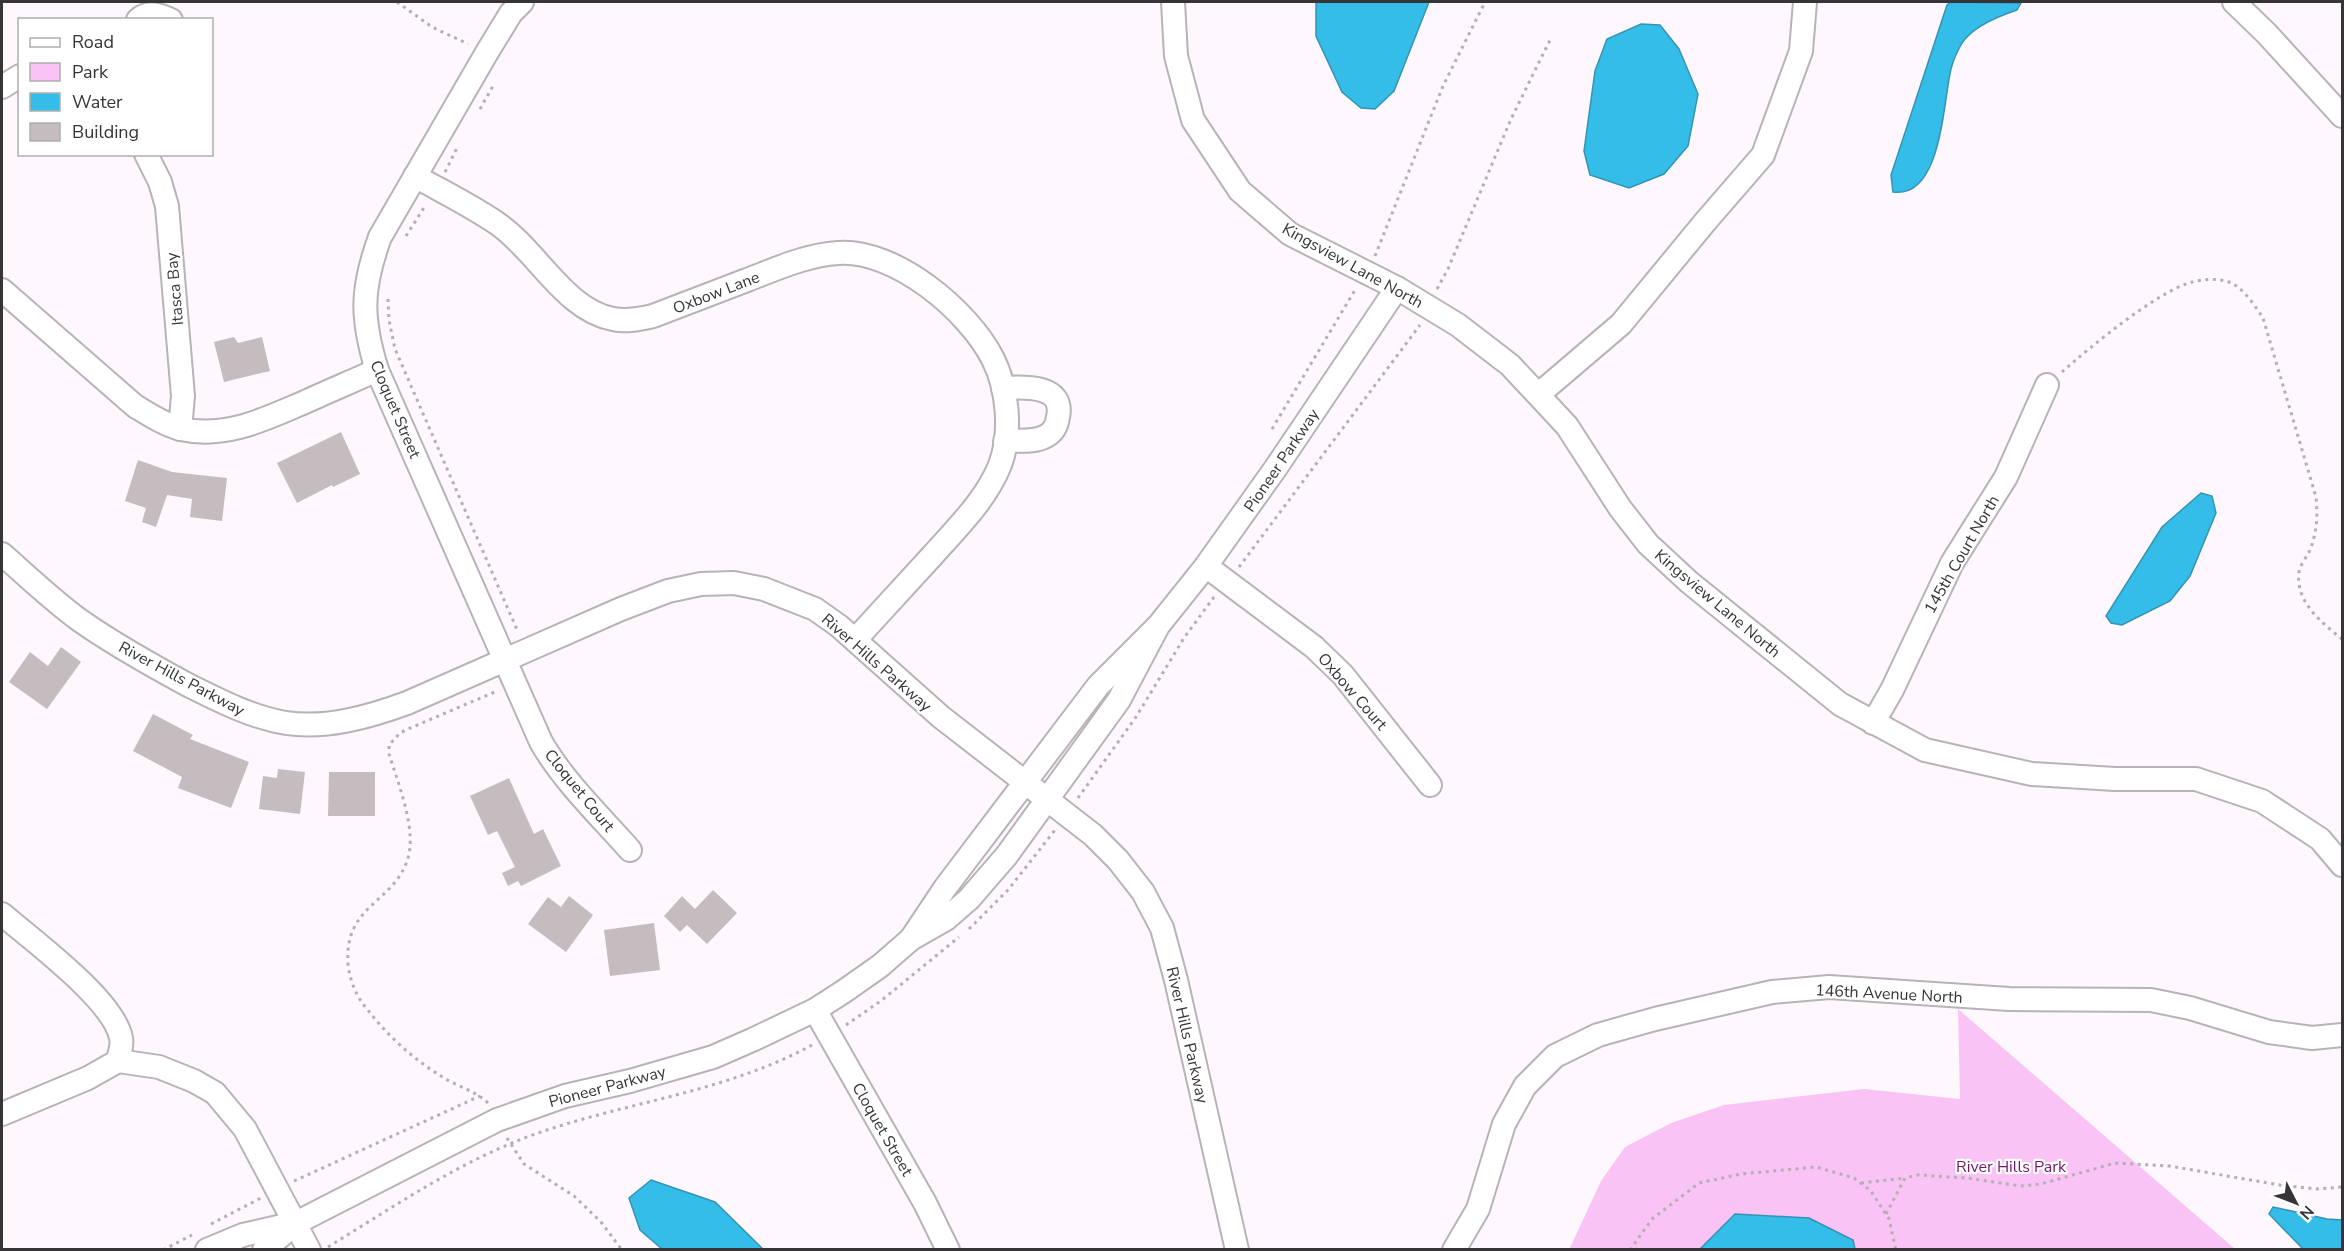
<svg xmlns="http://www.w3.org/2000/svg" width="2344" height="1251" font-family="'Nunito Sans',sans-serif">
<rect width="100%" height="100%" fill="#fef7fd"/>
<path fill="#fac3f6" d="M1958,1009l277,240 -666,1 32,-69 24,-34 46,-24 53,-18 140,-16 96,10z"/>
<g fill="#34bde8" stroke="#3594b3" stroke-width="1.5">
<path d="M1316,2h113l-35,89 -19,18 -14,-1 -19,-16 -26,-56z"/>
<path d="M1951,2l70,1 -4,7c-18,6 -44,16 -55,33 -4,7 -9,18 -11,26 -8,32 -9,130 -58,123l-2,-17 56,-170z"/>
<path d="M1641,24l19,1 19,24 19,45 -10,52 -24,28 -35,14 -39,-13 -6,-24 11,-80 12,-32z"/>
<path d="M2201,493l11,3 4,17 -26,63 -20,25 -48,24 -11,-2 -5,-7 56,-89z"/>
<path d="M651,1180l64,22 48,47h-101l-22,-19 -11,-32z"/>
<path d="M2273,1207l54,12 15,1v29h-39l-34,-35z"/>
<path d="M1735,1214l74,4 44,22 2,9h-155z"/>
</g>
<g fill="#c5bcbf">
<path d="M234,337l4,6 24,-6 8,34 -46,11 -10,-40z"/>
<path d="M341,432l19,42 -27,13 -1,-2 -35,18 -20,-40z"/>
<path d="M138,460l34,12 55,6 -5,43 -32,-4 2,-18 -25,-4 -11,32 -14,-5 4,-14 -21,-7z"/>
<path d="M61,647l20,15 -34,47 -38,-27 21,-30 18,14z"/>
<path d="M153,714l40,21 -3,4 59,23 -18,46 -53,-20 4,-11 -49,-26z"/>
<path d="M278,769l27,3 -5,42 -41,-5 4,-33 14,2z"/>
<path d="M329,772h46v44h-47z"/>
<path d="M509,778l25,56 9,-5 18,37 -40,20 -3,-5 -10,5 -6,-13 13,-6 -18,-36 -9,4 -18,-39z"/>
<path d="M713,890l24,23 -30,31 -20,-19 -7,7 -16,-16 18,-20 13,13z"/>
<path d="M569,896l24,19 -27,37 -38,-28 20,-27 13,10z"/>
<path d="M654,923l6,47 -50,6 -6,-46z"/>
</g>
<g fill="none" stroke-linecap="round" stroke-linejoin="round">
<g stroke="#b9b2b8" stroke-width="26">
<g id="minor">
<path d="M522,2l-11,11 -25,41 -106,183c-19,52 -19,81 -3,133l164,372c23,40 59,74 89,108"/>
<path d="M1173,2l3,54 17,64 47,71 50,43 107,54 61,37 52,40 57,61 53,82 28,36 41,38 151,122 85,46 107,24 83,5h81l66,22 58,38 22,26"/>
<path d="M2234,2l33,32 75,82"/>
<path d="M138,20c10,-10 22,-5 33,0"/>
<path d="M2,87l18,-11"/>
<path d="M146,154l14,28 7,24 16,190 -3,33"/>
<path d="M415,176c28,16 57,30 83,48 39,27 67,86 115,95 13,3 27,0 40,-3 32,-12 63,-24 94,-36 29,-11 59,-25 91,-27 57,-4 130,57 155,106 15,30 19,74 7,106 -14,35 -44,64 -68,91 -26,28 -51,56 -77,84"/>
<path d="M2,290l133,116c15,9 30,19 46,23 45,10 84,-10 124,-27 24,-11 48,-21 72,-32"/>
<path d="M1003,388c20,-1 62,-4 55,29 -1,8 -4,15 -12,19 -12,7 -28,4 -41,5"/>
<path d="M1539,394l82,-70 84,-102 58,-67 38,-104 4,-49"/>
<path d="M2,554c25,22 49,45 76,65 35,25 73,46 110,66 32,16 63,32 98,38 40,6 83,-6 121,-20l214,-94 47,-18 33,-7 33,-1 30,6 51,20 24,17 102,91 152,118 25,25 25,32 19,36 14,52 61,270"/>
<path d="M1206,566l108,81 29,28 87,110"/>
<path d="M1158,626l-39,74 -112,155 -38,44 -23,20 -35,20 34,-51 153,-202 60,-60 48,-60 69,-97 122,-181"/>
<path d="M1873,723l19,-33 60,-127 54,-86 41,-92"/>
<path d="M2,914c30,26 112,86 119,124 2,7 -2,16 -3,23l-30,17 -86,36"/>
<path d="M815,1010l110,193 23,47"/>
<path d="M118,1061l41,6 35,14 21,12 30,36 64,121"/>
<path d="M207,1250l36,-15 48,-11"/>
<path d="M264,1250l32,-27 201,-103 68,-24 65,-15 83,-24 39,-17 63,-30 28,-18 37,-26 31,-27"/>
<path d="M1454,1250l24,-41 26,-85 21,-38 30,-30 43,-21 57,-16 117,-27 57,-5 180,12 142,1 39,8 79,24 43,6 30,-3"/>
</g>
</g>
<g stroke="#b4afb4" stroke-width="3" stroke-dasharray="3 4.5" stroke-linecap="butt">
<path d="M397,2l35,25 36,17"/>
<path d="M480,109l13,-23"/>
<path d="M445,172l12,-24"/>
<path d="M406,236l19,-30"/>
<path d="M1375,256l68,-170 42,-84"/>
<path d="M1437,289l11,-20 63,-150 39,-79"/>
<path d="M388,299l1,21 6,29 123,283"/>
<path d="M2062,372c28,-25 96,-81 130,-90 11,-3 25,-4 37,0 14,5 26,24 34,36l53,179c2,19 1,37 -7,55 -3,6 -9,13 -10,20 -4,30 23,51 43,67"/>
<path d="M1272,429l83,-139"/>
<path d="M1239,567l181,-242"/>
<path d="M1078,798l58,-81 48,-79 30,-41"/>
<path d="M969,929l39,-39 47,-60"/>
<path d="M846,1025l36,-25 77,-63"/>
<path d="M488,1103c-14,-13 -32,-17 -47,-27 -28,-17 -54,-41 -74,-67 -11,-13 -17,-28 -19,-45 -4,-59 44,-60 59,-103 11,-29 -9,-78 -18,-107v-9l11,-12 8,-4 89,-38"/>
<path d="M507,1138l17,26 50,32 27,26 21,28"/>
<path d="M294,1181l186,-85"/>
<path d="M1861,1183l44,-5"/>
<path d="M1886,1214l19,-36 13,-3 49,3 54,8 20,-2 74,-21 54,3 111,19 37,4 25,-2"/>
<path d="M211,1224l50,-26"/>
<path d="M328,1247c70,-43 138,-90 216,-116 89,-30 184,-40 268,-86"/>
<path d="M163,1250l29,-15"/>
<path d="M1630,1250l22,-31 47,-36 42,-9 75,-7 38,11 17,13 18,28 7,31"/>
</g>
<use href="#minor" stroke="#fff" stroke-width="22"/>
</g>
<g text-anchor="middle" stroke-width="4.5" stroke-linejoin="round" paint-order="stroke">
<g font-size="16" fill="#373437" stroke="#fff">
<text transform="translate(1353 265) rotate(29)" y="6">Kingsview Lane North</text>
<text transform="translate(174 289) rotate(-95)" y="6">Itasca Bay</text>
<text transform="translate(716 292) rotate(-21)" y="6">Oxbow Lane</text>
<text transform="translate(396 409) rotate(67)" y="6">Cloquet Street</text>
<text transform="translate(1281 460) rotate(-56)" y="6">Pioneer Parkway</text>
<text transform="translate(1961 554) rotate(-60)" y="6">145th Court North</text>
<text transform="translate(1718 603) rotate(40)" y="6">Kingsview Lane North</text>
<text transform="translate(877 662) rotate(41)" y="6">River Hills Parkway</text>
<text transform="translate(182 678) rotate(28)" y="6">River Hills Parkway</text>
<text transform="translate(1353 691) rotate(49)" y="6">Oxbow Court</text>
<text transform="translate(580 790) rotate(51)" y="6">Cloquet Court</text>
<text transform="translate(1889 993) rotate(3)" y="6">146th Avenue North</text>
<text transform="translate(1188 1035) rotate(77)" y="6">River Hills Parkway</text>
<text transform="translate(607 1086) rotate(-15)" y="6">Pioneer Parkway</text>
<text transform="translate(883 1129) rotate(60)" y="6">Cloquet Street</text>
</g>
<g font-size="16" fill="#71186f" stroke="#fff">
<text x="2011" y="1172">River Hills Park</text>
</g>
</g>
<rect width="2344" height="1251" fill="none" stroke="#373437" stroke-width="6"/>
<rect x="18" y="18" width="195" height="138" fill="#ffffff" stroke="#afaeaf" stroke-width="1.5"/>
<rect x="30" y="38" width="30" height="9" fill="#ffffff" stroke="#afaeaf" stroke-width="1.5"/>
<text x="72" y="48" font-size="18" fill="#373437">Road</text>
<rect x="30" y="63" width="30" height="18" fill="#fac3f6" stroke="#afaeaf" stroke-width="1.5"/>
<text x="72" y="78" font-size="18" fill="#373437">Park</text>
<rect x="30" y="93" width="30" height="18" fill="#34bde8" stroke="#afaeaf" stroke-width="1.5"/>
<text x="72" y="108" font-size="18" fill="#373437">Water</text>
<rect x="30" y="123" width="30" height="18" fill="#c5bcbf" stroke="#afaeaf" stroke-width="1.5"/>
<text x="72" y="138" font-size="18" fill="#373437">Building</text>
<g transform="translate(2296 1203) rotate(132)" stroke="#ffffff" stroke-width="4.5" paint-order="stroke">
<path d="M0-4.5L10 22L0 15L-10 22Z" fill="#373437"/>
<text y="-9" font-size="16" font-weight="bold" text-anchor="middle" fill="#373437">N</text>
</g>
</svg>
